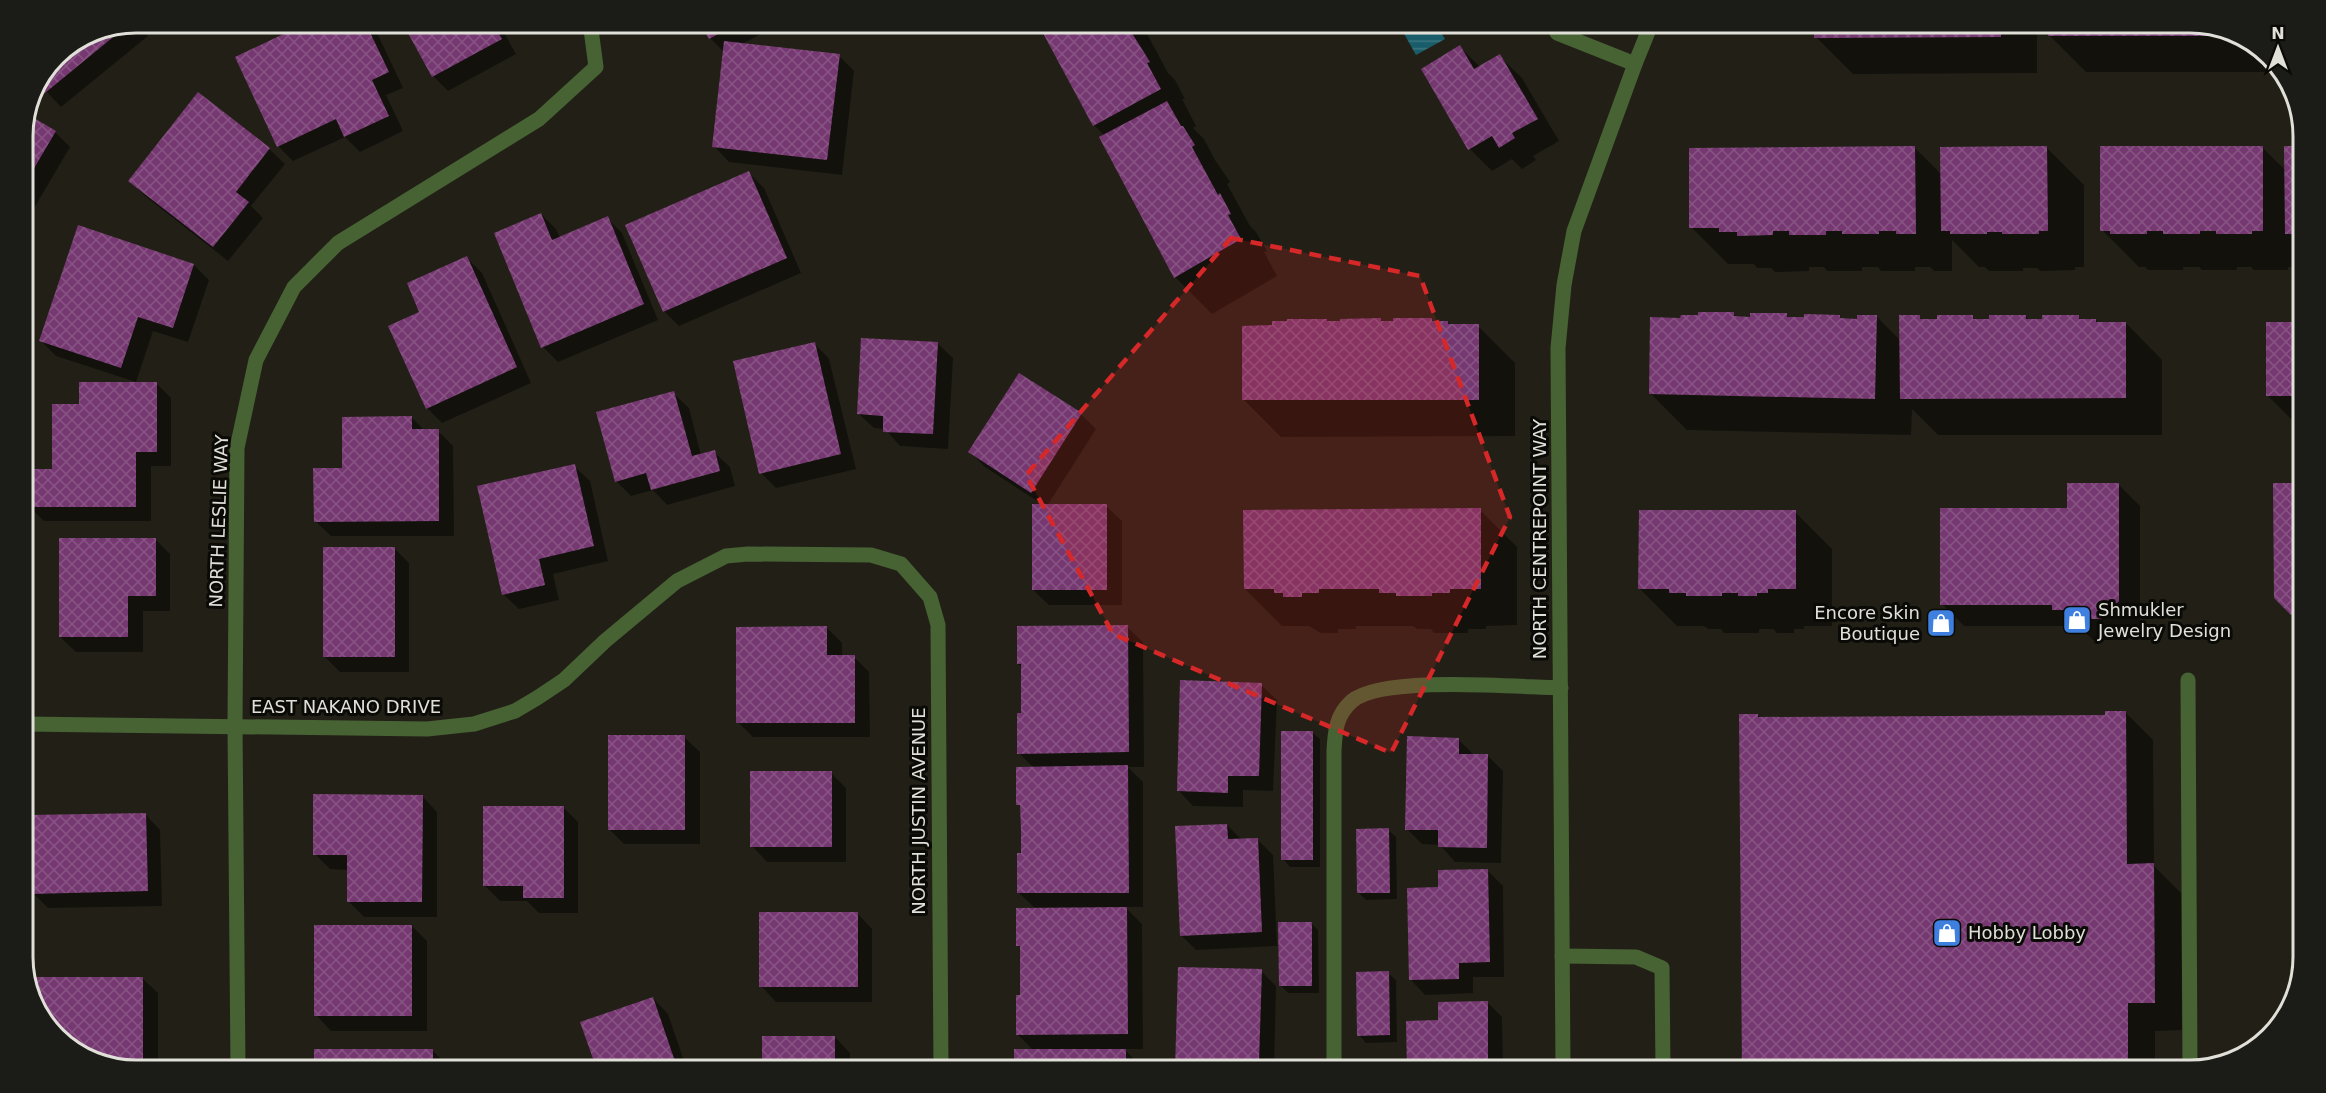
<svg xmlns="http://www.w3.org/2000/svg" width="2326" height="1093" font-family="'DejaVu Sans',sans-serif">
<defs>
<pattern id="water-rules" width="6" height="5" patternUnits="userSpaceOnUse" patternTransform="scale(1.5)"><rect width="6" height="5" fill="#195d6b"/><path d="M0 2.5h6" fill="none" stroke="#3a747f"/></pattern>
<pattern id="building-cross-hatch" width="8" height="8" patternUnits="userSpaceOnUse" patternTransform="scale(1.5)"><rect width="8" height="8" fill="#753871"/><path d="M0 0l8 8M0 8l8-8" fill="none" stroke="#885484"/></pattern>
</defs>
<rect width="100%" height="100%" fill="#222016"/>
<path fill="url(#water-rules)" d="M1398,23h37l10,16 -29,16z"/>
<g fill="#0007">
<path d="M137,22l11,14 -87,71 -19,-20 14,-32 37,-24z"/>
<path d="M312,22h60l31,66 -17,7 17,36 -43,21 -15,-15 -52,24 -15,-15z"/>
<path d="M404,22h94l18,32 -68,37 -15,-15z"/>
<path d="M702,22h81l-41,22 97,12 15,15 -12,104 -113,-13 -15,-16 10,-94 -14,-14z"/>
<path d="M1039,22h106l4,8 -3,2 22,41 7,7 10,19h-3l14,27 -3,2 11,11 11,21 15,22 -3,2 23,42 6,6 11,19 -3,1 13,24 -65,38 -37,-37 -74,-139 4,-2 -11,-11z"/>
<path d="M1816,22h221v51l-184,1 -37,-37z"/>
<path d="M2190,22l50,12 44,38h-198l-37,-37z"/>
<path d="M1460,47l20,20 19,-11 23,22 37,63 -26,15 3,4 -14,9 -10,-10 -20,12 -22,-22z"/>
<path d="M198,94l71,55 16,15 -34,42 12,12 -35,43 -83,-65 -15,-15z"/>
<path d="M28,116l27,16 15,15 -47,80v-98z"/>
<path d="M2286,147h17v103l-3,-4v21h-12v3h-34l-3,-3h-14v3h-35l-3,-3h-16v3h-35l-3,-3h-6l-37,-37 161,-82 23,23z"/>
<path d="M1915,148l27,27 105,-27 37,37v82h-9v3l-35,1 -3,-3h-14v3h-34l-4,-4h-6l-27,-27v31h-18l-4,-4h-15v4h-34l-3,-4h-16v4h-35l-3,-4h-15v4l-34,1 -4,-4h-14l-3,-4h-26l-37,-37z"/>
<path d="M749,173l15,15 37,85 -122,53 -15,-15z"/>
<path d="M541,214l15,15 4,9 47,-20 15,15 36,87 -100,42 -15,-15z"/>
<path d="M467,258l15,15 49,110 -89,40 -15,-15 -6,-96z"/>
<path d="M194,265l15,15 -21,62 -35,-11 -17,51 -80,-26 -15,-15z"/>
<path d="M1734,314l4,4h14l35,-3 3,4 49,-3 4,4h15l19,-3 24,24 18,-24 4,4 49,-4 4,4 50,-5 3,4 49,-4 4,4h14l3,3h27l36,37v75h-224l-26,-26 -1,26 -224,-5 -37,-37 32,-74z"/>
<path d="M1380,319l4,4 47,-4 3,3h14l4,4h26l37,37v73l-234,1 -37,-37 29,-74 54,-6 2,3z"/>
<path d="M2297,319h6v112l-35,-35z"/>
<path d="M814,343l15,16 27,110 -80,19 -15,-15z"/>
<path d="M937,343l16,15 -5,91 -48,-3 -15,-17 -11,-1 -16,-15z"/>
<path d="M1019,375l62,39 15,15 -49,77h59l16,15v84h-73l-16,-15 12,-84 -60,-39 -15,-15z"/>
<path d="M156,383l15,15v68h-20v55h-107l-15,-15 24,-35 28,-65z"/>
<path d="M673,393l16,15 12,47 13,-3 16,15 5,19 -68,19 -14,-15 -22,6 -15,-15z"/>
<path d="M412,418l13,13h13l15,15 1,90h-123l-16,-15 29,-52z"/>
<path d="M574,466l16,15 18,80 -55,13 6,26 -40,9 -16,-15z"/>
<path d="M2118,484l22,22v117l-16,17h-31l-9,-9h-8l-6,-5h-106l-22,-22 127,-95z"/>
<path d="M2274,485h29v140l-28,-28z"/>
<path d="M1480,510l37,37v78l-31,1v3h-18v4h-34l-3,-4h-14l-4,-3h-57v3h-18v4h-17l-12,-7h-27l-37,-37z"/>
<path d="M1795,512l37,37v77h-28v3h-10v4h-17l-4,-4h-14v4h-35l-3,-4h-13l-4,-3h-27l-37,-37z"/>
<path d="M155,539l15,15v57h-27v41h-67l-16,-15z"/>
<path d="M394,548l15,15v109h-69l-15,-15z"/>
<path d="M1127,627l16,15 1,125h-16l15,15v125h-18l17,17 1,125h-19l16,16v5h-124v-19h18l-16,-16 4,-39 -1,-47 -3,-4 18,-36 -17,-16 3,-38v-47l-4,-4 16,-36 -15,-15 4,-38 -1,-47 -4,-4z"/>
<path d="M827,628l15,15v14h12l15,15 1,65h-117l-15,-15z"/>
<path d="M1261,685l16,15 -4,91 -30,-1v17l-50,-1 -15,-16z"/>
<path d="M2125,712l28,28 1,126 27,27 1,137 -27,1v39h-411l-4,-355h18l3,4 345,-3z"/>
<path d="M1312,732l8,7v128h-30l-7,-8z"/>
<path d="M684,737l16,15v92h-76l-15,-15z"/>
<path d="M1458,739l15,15 15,2 15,15 -2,92 -46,-1 -15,-17 -18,-1 -15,-15z"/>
<path d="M831,773l15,15v74h-79l-15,-16z"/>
<path d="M422,796l15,16v105h-73l-15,-15v-32l-19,-1 -15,-15z"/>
<path d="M563,807l15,15v91h-39l-12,-12h-27l-15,-15z"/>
<path d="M145,814l15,16 2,76 -114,2 -15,-15 -1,-58h-3v75h-6v-90l8,9z"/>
<path d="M1227,825l15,15h16l15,15 4,91 -81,4 -15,-15z"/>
<path d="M1388,830l8,7 1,62 -31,1 -7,-7z"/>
<path d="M1487,870l16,16 1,91h-31v16l-48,2 -15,-16 30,-90z"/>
<path d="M857,913l15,16v73h-96l-15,-16z"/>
<path d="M1311,923l7,7 1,63h-31l-7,-7z"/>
<path d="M412,926l15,15v90h-96l-15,-16z"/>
<path d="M1180,968l81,3 15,15 -2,84h-97z"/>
<path d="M1388,973l8,7 1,62 -31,1 -7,-8z"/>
<path d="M142,978l16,15v77h-22l-50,-11 -44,-39 -11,-32z"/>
<path d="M653,998l15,16 19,56h-88l-17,-47z"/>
<path d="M1487,1002l15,15 1,53h-95v-48l32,-1z"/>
<path d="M763,1037h72l15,16v17h-87z"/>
<path d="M316,1050l117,1 15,15v4h-132z"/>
<path d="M1280,1066h31l5,4h-36z"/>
</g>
<g fill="url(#building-cross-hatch)">
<path d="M309,22h56l24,50 -17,8 17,36 -45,21 -8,-18 -59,28 -42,-90z"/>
<path d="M402,22h90l10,17 -70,38z"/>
<path d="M700,22h40l-31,17z"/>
<path d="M1037,22h88l25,40 -3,1 14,26 -68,37z"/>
<path d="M1814,22h187v15l-187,1z"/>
<path d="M2048,22h142l52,14h-194z"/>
<path d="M129,24l-84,69 -4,-4 15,-34 37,-24z"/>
<path d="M724,41l116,13 -13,106 -115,-13z"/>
<path d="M1460,45l14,24 26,-15 38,65 -26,14 3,5 -16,10 -7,-12 -24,14 -47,-81z"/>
<path d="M198,92l72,56 -34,44 13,10 -36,45 -85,-66z"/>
<path d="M1167,101l14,25h2l12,19 -3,2 26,48 2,-2 11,21 -3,1 13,24 -67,39 -75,-141z"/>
<path d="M29,115l27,16 -33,56v-58z"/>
<path d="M1915,146l1,88h-20v-3h-17v3h-37v-3h-16v4h-37v-4h-16v4l-36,1v-4h-18v-4h-30v-80z"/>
<path d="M2047,146l1,85h-9v3h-37v-2h-15v2h-37v-3h-9l-1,-84z"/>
<path d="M2100,146h163v85h-11v3h-36v-3h-16v3h-37v-3h-16v3h-37v-3h-10z"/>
<path d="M2284,146h19v88h-18z"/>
<path d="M749,171l38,87 -124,54 -38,-87z"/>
<path d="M541,213l11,27 56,-24 36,88 -103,44 -47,-115z"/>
<path d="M78,225l116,39 -21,64 -35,-11 -17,51 -82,-27z"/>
<path d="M467,256l50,111 -91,42 -38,-83 31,-14 -12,-29z"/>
<path d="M1698,312h36v4l16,1v-4h37v4h17v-3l36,1v3l17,1v-4h20l-2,84 -226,-5 1,-77 30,1 1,-3h17z"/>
<path d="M1899,315h21v4h17v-4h36v4h16v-4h37v4h16v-4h37v4h17v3h30v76l-226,1z"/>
<path d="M1381,318v3h12v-3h39v3h16v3h31v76h-237v-74l30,-1v-4h15v-2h40v2h13v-2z"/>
<path d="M2296,318h7v78h-37v-74h30z"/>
<path d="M861,338l77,4 -5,92 -50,-2v-16l-26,-2z"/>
<path d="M815,342l26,112 -82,20 -26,-113z"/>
<path d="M1019,373l63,40 -51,80 -63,-41z"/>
<path d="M79,382h78v70h-21v55h-108v-38h24v-65h27z"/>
<path d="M674,391l18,65 23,-6 5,21 -69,19 -5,-17 -31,9 -19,-70z"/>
<path d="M412,416v13h27v92l-125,1 -1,-54h29v-51z"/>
<path d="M575,464l19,82 -55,13 6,26 -43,10 -25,-109z"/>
<path d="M2067,483h52v118l-17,18h-33v-9h-17v-5h-112v-97h127z"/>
<path d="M2273,483h30v132h-12l-17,-17z"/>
<rect x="1032" y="504" width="75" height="86"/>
<path d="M1481,508v81h-31v4h-18v3h-36v-3h-17v-4h-60v4h-17v4h-19v-4h-9v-4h-30l-1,-79z"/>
<path d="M1639,510h157v79h-28v4h-11v3h-19v-3h-16v3h-36v-3h-17v-4h-31z"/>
<path d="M59,538h97v58h-28v41h-69z"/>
<rect x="323" y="547" width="72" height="110"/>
<path d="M1128,625l1,127 -112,2v-41h4v-49h-4v-38z"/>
<path d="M827,626v29h28v68h-119v-96z"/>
<path d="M1180,680l82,3 -3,93h-31v17l-51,-2z"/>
<path d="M2105,711h21l1,153 27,-1 1,140h-27v67h-386l-3,-356h19v3l347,-2z"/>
<rect x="1281" y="731" width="32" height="129"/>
<rect x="608" y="735" width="77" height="95"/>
<path d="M1407,736l52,2v16h29l-1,94 -49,-1v-17h-33z"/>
<path d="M1128,765l1,128h-112v-40h4v-23l-1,-25h-4v-38z"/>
<rect x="750" y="771" width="82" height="76"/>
<path d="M313,794l110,1 -1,107h-75v-47h-34z"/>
<path d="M483,806h81v92h-41v-12h-40z"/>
<path d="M146,813l2,78 -117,3 -1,-79z"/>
<path d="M1227,824l1,15 30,-1 4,94 -82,4 -5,-110z"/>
<path d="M1389,828l1,65h-33l-1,-64z"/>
<path d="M1488,869l2,93 -31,1v16l-50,1 -2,-92 31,-1v-17z"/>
<path d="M1127,907l1,127 -112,1v-40h4v-49h-4v-38z"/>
<rect x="759" y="912" width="99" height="75"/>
<path d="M1278,922h34v64h-33z"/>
<rect x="314" y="925" width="98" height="91"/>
<path d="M1178,967l84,2 -3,93 -31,-1v9h-53z"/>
<path d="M1389,971l1,64 -33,1 -1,-64z"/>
<path d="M29,977h114v93l-57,-11 -44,-39 -13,-36z"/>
<path d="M653,997l25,73h-81l-17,-48z"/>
<path d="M1488,1001v69h-81l-1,-49 32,-1v-18z"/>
<rect x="762" y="1036" width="73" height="34"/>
<rect x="314" y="1049" width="119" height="21"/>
<rect x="1014" y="1049" width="112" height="21"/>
<path d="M1312,1064v6h-34v-5z"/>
</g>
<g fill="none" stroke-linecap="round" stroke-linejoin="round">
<g stroke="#476334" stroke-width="15">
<path d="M1560,22l-3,11 78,31"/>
<path d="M2188,680l2,390"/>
<path d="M23,724l404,5 47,-5 41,-13 22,-13 27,-18 41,-39 72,-60 49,-25 22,-2 123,1 30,9 29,33 8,28 3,445"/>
<path d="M1562,956l74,1 26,11 1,102"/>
<path d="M238,1070l-3,-345 2,-277 19,-88 38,-73 44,-44 201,-124 57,-52 -6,-45"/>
<path d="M1334,1070v-319c1,-20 2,-36 18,-50 31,-26 165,-14 209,-13"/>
<path d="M1563,1070l-5,-722 6,-63 10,-54 61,-167 17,-42"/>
</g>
</g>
<path fill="#d62828" fill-opacity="0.2" stroke="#d62828" stroke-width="4.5" stroke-dasharray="12 8" stroke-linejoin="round" d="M1231,238l189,38 90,241 -119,236 -278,-119 -87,-159z"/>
<defs>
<g id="shop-square" transform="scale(1.5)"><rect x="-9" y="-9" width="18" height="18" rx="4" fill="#3f7fe0" stroke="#0a0a06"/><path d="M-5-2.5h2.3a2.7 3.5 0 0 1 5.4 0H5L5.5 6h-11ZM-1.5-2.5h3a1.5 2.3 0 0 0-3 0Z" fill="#fff"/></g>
</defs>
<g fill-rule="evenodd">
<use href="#shop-square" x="2077" y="620"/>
<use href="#shop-square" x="1941" y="623"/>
<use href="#shop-square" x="1947" y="933"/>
</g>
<g text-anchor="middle" stroke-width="6" stroke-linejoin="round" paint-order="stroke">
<g font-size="18" fill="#e0dfd8" stroke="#0a0a06">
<text transform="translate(219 521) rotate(-88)" y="6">NORTH LESLIE WAY</text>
<text transform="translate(1540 539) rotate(-90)" y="6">NORTH CENTREPOINT WAY</text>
<text x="346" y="713">EAST NAKANO DRIVE</text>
<text transform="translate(919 811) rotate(-90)" y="6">NORTH JUSTIN AVENUE</text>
</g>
<g font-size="18" fill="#e0dfd8" stroke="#0a0a06" text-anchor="start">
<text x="2098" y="616">Shmukler<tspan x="2098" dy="21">Jewelry Design</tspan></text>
<text x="1920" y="619" text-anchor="end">Encore Skin<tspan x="1920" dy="21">Boutique</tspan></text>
<text x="1968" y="939">Hobby Lobby</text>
</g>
</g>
<path d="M0 0H2326V1093H0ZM136 33H2190A103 103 0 0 1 2293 136V957A103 103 0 0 1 2190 1060H136A103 103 0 0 1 33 957V136A103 103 0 0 1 136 33Z" fill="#1b1b17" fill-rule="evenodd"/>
<path fill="none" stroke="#e0dfd8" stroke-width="3" d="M136 33H2190A103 103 0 0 1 2293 136V957A103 103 0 0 1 2190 1060H136A103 103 0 0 1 33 957V136A103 103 0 0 1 136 33Z"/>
<g transform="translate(2278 48)" stroke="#0a0a06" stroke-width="4.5" paint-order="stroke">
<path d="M0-4.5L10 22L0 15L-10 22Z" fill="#e0dfd8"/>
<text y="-9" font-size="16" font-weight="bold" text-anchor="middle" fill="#e0dfd8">N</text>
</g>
</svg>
